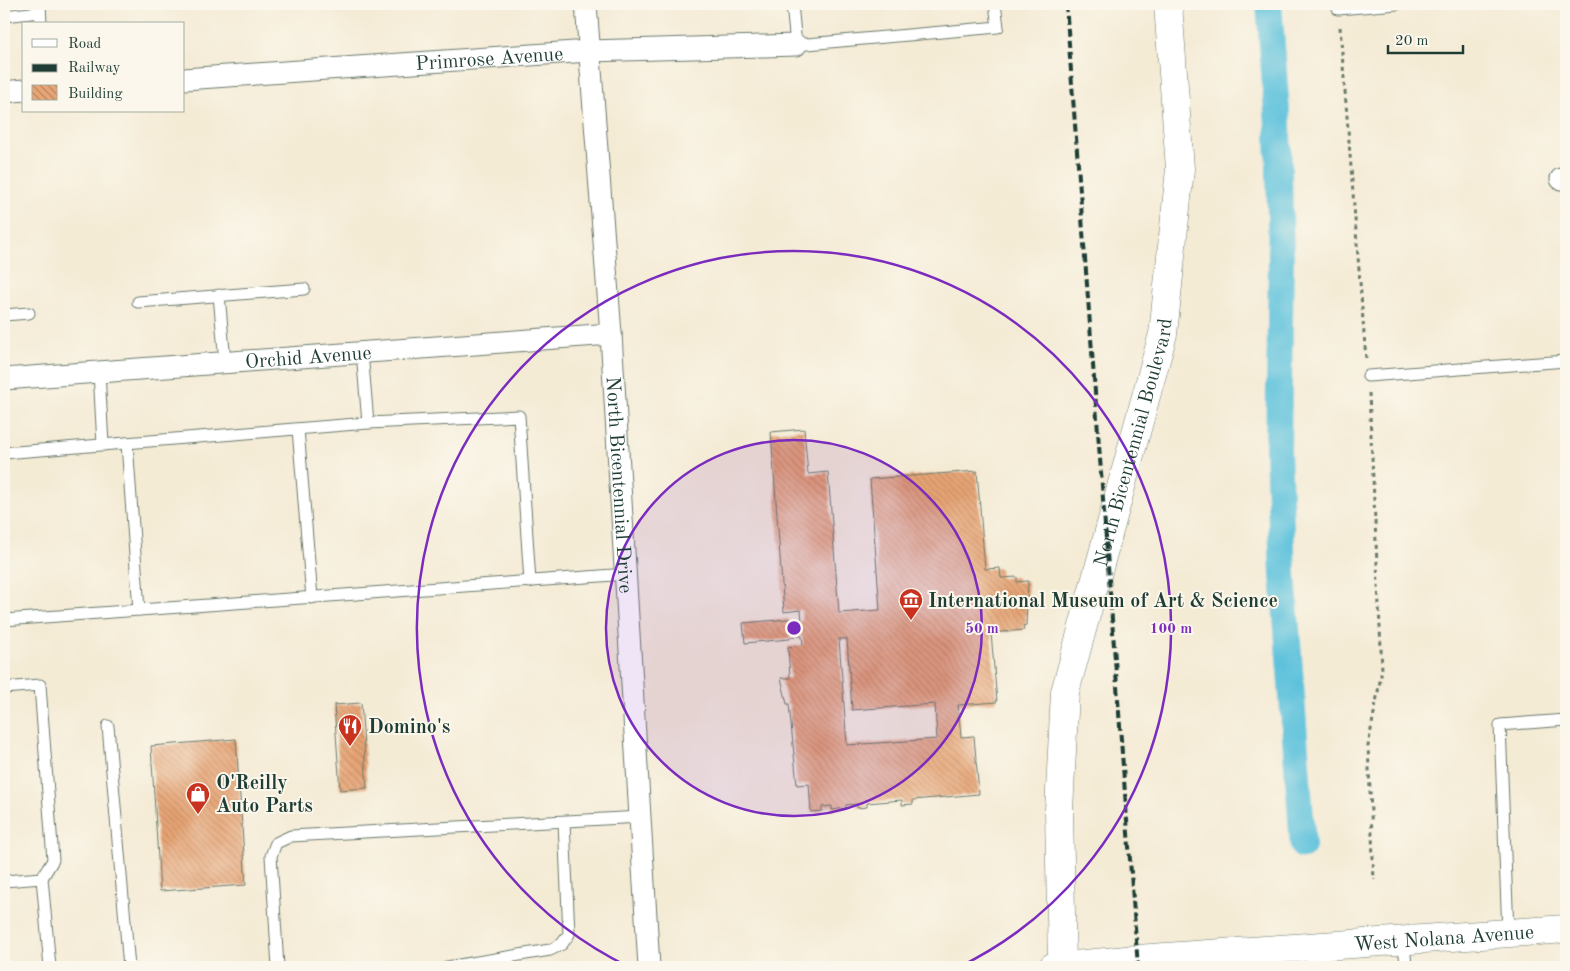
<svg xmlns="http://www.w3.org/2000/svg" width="1570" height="971" font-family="'Old Standard TT',serif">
<defs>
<pattern id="building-back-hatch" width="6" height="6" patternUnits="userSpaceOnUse" patternTransform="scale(1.25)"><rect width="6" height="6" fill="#e8a474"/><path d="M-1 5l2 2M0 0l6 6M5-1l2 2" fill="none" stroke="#bb8760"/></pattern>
</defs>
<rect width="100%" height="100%" fill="#fbf7ec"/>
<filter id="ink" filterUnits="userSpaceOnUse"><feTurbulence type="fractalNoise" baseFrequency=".02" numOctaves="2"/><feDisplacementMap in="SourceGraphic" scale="10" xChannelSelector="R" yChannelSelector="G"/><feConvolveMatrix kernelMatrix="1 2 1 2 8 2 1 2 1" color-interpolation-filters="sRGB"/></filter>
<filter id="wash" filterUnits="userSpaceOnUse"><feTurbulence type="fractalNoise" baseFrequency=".0096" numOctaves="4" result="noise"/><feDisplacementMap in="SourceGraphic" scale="20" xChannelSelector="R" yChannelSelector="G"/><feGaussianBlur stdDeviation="1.12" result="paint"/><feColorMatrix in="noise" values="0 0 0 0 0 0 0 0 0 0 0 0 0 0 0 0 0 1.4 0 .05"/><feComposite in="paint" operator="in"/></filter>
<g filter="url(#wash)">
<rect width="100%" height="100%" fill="#f4ebd5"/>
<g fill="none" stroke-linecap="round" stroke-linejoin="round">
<path stroke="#5ec2dc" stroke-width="26" d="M1269,4l9,122 3,134 -3,191 5,124 20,271"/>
</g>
<g id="blocks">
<g fill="url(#building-back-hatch)" fill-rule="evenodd">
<path d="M804,429l4,45 20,-2 11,141 41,-3 -10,-131 107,-8 8,98 15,-1 1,10 16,-1v5l11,-1 -2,44 -3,1 1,4 -33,3 6,69 -39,3 3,32 13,-1 5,58 -66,6v4l-11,1v-5l-35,3v4l-10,1v-4l-11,1v3l-14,2v-4l-10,1v4l-11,1 -2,-28 -12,1 -8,-81h-2l-6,-26h9l-2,-31 15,-2 -1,-9 -12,1v2l-45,4 -2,-20 46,-4v2h13l-1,-11 -17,2 -13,-180zM839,639h8l5,71 83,-6 2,35 -90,6z"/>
<path d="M361,703l6,85 -27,2 -6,-85z"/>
<path d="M236,739l10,146 -86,6 -9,-145z"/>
</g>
</g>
</g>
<g filter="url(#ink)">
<use href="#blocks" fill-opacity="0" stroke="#6a7a6c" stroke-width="1"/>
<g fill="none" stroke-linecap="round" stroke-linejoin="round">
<g stroke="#6a7a6c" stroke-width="13">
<g id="lane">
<path d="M40,4l1,20"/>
<path d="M792,4l4,41 202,-18 -3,-23"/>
<path d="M1338,9l59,-5"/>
<path d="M4,16l36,-4"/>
<path d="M219,295l6,67"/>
<path d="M138,302l166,-13"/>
<path d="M4,315l25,-2"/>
<path d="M99,372l4,73"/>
<path d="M1368,376l198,-15"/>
<path d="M368,423l151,-7 11,166"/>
<path d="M298,429l14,169"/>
<path d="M127,443l12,167"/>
<path d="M4,453l364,-30 -6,-71"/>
<path d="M4,620l623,-46"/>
<path d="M4,688l36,-3 13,175 -11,18"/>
<path d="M108,726l21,241"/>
<path d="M4,881l38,-3 8,89"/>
<path d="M1508,933l-8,-208 66,-5"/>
<path d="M1404,940l2,27"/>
<path d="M278,967l-7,-111 5,-13 15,-7 350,-19"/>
<path d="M447,967l103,-17 12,-6 7,-10 -5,-112"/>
</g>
</g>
<g stroke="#6a7a6c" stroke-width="23">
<g id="street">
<path id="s1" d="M586,4l25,330 38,633"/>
<path id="s2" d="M184,79l405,-28 207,-6"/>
<path d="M4,92l20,-2"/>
<path d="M1561,179h5"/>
<path id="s3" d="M4,379l607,-45"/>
</g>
</g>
<g stroke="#6a7a6c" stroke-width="29">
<g id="secondary">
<path id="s4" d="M1053,967l84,-8 429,-30"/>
<path id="s5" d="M1062,967l-3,-157 6,-118 98,-358 17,-165 -12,-165"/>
</g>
</g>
<g stroke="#6a7a6c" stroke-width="3" stroke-dasharray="4 4" stroke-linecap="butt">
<path d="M1340,27l26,332"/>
<path d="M1369,393l13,277 -14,76 6,134"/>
</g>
<use href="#lane" stroke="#fff" stroke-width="11"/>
<use href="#street" stroke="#fff" stroke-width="21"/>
<use href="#secondary" stroke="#fff" stroke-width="28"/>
<path stroke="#1f3d34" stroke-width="4" stroke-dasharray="8 4" stroke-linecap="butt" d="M1066,4l72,963"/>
</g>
</g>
<circle cx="794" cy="628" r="188" fill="#7b2cbf" fill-opacity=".12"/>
<g fill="none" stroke="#7b2cbf" stroke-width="2.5">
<circle cx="794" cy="628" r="188"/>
<path d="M629 967A377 377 0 1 1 959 967"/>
</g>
<defs>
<g id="museum-pin" transform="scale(1.25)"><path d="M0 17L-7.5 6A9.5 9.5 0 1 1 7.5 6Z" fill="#c8321e" stroke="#fbf7ec"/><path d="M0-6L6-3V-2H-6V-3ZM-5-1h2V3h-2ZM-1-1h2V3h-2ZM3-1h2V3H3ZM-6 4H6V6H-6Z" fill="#fff"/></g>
<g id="restaurant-pin" transform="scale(1.25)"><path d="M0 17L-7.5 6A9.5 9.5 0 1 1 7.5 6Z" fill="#c8321e" stroke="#fbf7ec"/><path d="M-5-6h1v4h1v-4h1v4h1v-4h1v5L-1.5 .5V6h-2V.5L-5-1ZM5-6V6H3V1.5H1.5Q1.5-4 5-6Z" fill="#fff"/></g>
<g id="shop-pin" transform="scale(1.25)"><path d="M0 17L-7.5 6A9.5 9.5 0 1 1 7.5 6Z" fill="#c8321e" stroke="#fbf7ec"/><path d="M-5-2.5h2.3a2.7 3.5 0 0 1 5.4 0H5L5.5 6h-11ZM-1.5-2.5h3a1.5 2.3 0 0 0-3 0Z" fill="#fff"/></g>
</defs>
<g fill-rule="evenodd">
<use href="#museum-pin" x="911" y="600"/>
<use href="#restaurant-pin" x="350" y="726"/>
<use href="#shop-pin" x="198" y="794"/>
</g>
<g text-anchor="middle" stroke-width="4" stroke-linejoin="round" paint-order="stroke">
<g font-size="20" fill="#1f3d34" stroke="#fbf7ec">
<text dy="7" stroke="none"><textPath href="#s2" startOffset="306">Primrose Avenue</textPath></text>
<text dy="7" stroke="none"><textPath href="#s3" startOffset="305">Orchid Avenue</textPath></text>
<text dy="7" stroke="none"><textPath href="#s5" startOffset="534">North Bicentennial Boulevard</textPath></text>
<text dy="7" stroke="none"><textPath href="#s1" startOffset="482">North Bicentennial Drive</textPath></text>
<text dy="7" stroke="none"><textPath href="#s4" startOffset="392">West Nolana Avenue</textPath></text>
</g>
<g font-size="20" font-weight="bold" fill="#1f3d34" stroke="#fbf7ec" text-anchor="start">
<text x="928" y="607">International Museum of Art &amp; Science</text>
<text x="368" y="733">Domino's</text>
<text x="216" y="789">O'Reilly<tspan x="216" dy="23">Auto Parts</tspan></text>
</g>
</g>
<circle cx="794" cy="628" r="8" fill="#7b2cbf" stroke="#fbf7ec" stroke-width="2.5"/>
<g font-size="15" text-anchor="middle" font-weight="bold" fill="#7b2cbf" stroke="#fbf7ec" stroke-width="4" stroke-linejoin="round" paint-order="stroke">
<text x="982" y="633">50 m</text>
<text x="1171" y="633">100 m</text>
</g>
<rect width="1570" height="971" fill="none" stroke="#fbf7ec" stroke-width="20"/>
<rect x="22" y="22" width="162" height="90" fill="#fbf7ec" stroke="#a3ada2"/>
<rect x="32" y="39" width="25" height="8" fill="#ffffff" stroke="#a3ada2"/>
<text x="68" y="48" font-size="15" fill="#1f3d34">Road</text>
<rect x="32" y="64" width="25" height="8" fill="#1f3d34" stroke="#a3ada2"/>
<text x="68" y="72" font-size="15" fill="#1f3d34">Railway</text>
<rect x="32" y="85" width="25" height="15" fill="url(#building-back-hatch)" stroke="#a3ada2"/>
<text x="68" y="98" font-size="15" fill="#1f3d34">Building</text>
<path d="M1388 45v8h75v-8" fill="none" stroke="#1f3d34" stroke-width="2.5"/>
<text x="1395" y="45" font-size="15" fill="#1f3d34" stroke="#fbf7ec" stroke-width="4" paint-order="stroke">20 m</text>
</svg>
